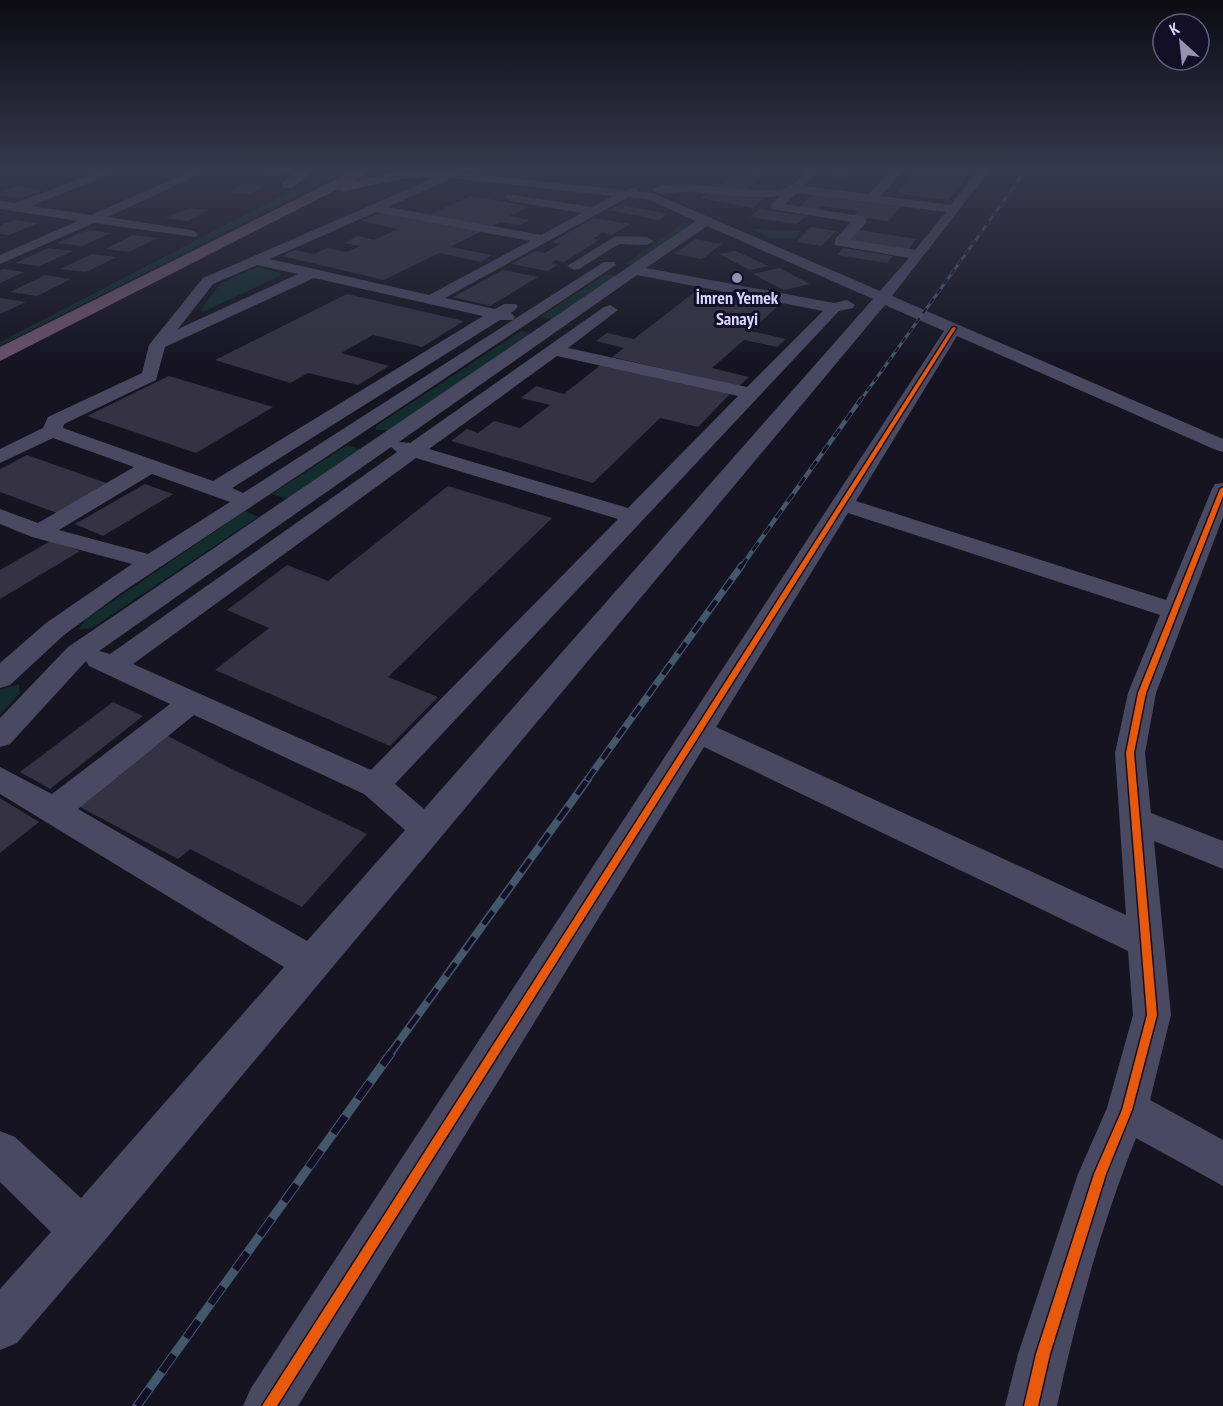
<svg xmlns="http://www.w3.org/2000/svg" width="1223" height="1406" font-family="'PT Sans Narrow',sans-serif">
<rect width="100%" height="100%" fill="#161421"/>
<g fill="#132c2d">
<path d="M330,171l13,2 -343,173v-4z"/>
<path d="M684,223l9,1 -60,41 -8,-1z"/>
<path d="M751,229l50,2 -6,7h-24z"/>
<path d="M258,267l26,7 -81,38 -3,-2 21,-27z"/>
<path d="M606,274l11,2 -65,43 -12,-2z"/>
<path d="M521,331l9,2 -139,97h-15v-4z"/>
<path d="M347,445l14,4 -74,50 -15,-5z"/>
<path d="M245,511l13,6 -166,111 -14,2 7,-10z"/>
<path d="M19,684l1,9 -20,22v-25z"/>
</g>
<g fill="#343243">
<path d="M270,170h23l-15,7 -18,-2z"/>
<path d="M917,170h55l-24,30 -52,-7z"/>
<path d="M837,171l17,2 -9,8 -17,-3z"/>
<path d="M751,172l15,2 -22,17 -26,-3 11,-9 10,2z"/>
<path d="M248,184l18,1 -17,9 -19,-2 7,-6z"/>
<path d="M18,186l24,5 -23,7 -19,-3v-3z"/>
<path d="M708,193l13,1 42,5 -11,9 -52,-10z"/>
<path d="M816,193l87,12 -15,16 -35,-5 5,-5 -37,-5 -6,5 -18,-3z"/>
<path d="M470,196l59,10 -20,10 21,4 -10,5 -20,-3 -9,4 -62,-11z"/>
<path d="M621,205l48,9 -11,6 -49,-10z"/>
<path d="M189,208l20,2 -22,11 -21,-3z"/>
<path d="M760,209l46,7 -9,8 -47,-7z"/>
<path d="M383,212l99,19 -32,16 42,8 -11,7 -42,-9 -55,27 -102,-24 13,-6 19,4 13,-6 19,4 14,-6 -16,-3 14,-7 16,4 24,-11 -37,-8z"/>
<path d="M594,218l36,6 -18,11 -10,-2 -9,6 6,1 -35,22 -9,-2 -4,3 7,2 -11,6 -36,-7 24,-13 10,2 15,-9 -8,-2z"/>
<path d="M15,220l24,3 -30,12 -9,-1v-8h5l-4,-1z"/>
<path d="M811,227l25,4 -14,15 -26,-4z"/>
<path d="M87,230l24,3 -29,13 -25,-3z"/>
<path d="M859,230l57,9 -8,11 -60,-9z"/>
<path d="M133,235l25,3 -29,14 -24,-3z"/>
<path d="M695,239l27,5 -20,15 -28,-5z"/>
<path d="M48,248l25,3 -33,15 -25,-3z"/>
<path d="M843,248l50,8 -6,7 -50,-8z"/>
<path d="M736,251l32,15 -18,4 -31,-16z"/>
<path d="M92,254l25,3 -31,15 -26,-3z"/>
<path d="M779,268l31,16 -26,6 -31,-16z"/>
<path d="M4,269l20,3 -24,11v-13z"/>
<path d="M503,270l35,7 -48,29 -37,-9z"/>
<path d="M45,275l26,4 -34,17 -27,-4z"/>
<path d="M697,290l81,16 -27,25 35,8 -9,8 -33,-7 -32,28 37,9 -10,9 -127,-29 12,-9 -28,-7 11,-8 27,6z"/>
<path d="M347,294l117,27 -42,26 -49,-12 -32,18 48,13 -31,19 -50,-12 -18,10 -75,-23z"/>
<path d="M0,298l26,4 -26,12z"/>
<path d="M603,363l128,30 -33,34 -38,-9 -67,65 -142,-42 16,-12 11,4 16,-12 26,7 30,-23 -29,-7 15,-12 28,8z"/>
<path d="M169,376l104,31 -77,46 -109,-37z"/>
<path d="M27,455l82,29 -52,29 -57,-21v-23z"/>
<path d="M145,484l28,10 -70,42 -28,-12z"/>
<path d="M448,486l104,32 -164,159 50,20 -48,49 -175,-76 54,-42 -42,-18 60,-45 41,16z"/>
<path d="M52,540l28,11 -80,48v-29z"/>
<path d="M113,702l30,14 -93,73 -30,-17z"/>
<path d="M164,734l64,33 139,67 -65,73 -112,-58 -12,10 -100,-53z"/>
<path d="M0,798l39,24 -39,31z"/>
</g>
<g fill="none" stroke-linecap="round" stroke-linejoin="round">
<g fill="#4a4962" fill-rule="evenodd">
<path d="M104,170h17l-90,36 60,9 103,-45h16l-103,47 84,13 7,4 -2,3 -102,-14 -94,41v-9l78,-34 -78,-12v-8l15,2z"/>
<path d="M461,170l1,3 162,17 13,-3 1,4 15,2 227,98 29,-33 -74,-13v-6l16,-17 -79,-13 -2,-3 9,-10c-33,5 -66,-5 -100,-4 -9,1 -20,4 -27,-2 18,-16 104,7 134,-2 8,-2 15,-12 21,-18h13l-16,16 65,8 23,-24h12l-23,26 70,9 27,-35h12l-98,126 331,143v13l-7,-2 -259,-114 -101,165 310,99 46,-111 3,-5 8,-1v34l-67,176 -11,60 6,60 72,28v28l-69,-28 17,174 -21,85 73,40v46l-87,-48c-34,85 -60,179 -79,268h-52l13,-52 60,-180 29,-66 26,-93 -5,-64 -424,-204 -406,659h-55l8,-18 693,-1057 -59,-26 -786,942 -82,96 -17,7v-61l51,-57 -51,-50v-51l15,6 66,61 203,-231 -284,-173v-27l52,27 118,-90 -81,-38 -3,-5 -76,83 -10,3v-29l68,-71 628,-426 -49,-22 -19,-2 -183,101 50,11 9,-5h12l2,3 -7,6 4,4 -2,3 91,-58h10l2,3 -495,328 -57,42 -54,50 -10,3v-25l46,-40 86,-59 -100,-27 -32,-13v-15l38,14 96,-56 -81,-29 -53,25v-14l43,-21 5,-11 94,-44 7,-28 54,-67 233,-101 -7,-2v-4zM452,178l161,18 -21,11 -85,-13 -2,3 6,4 71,12 -41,22 -153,-28zM797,193l149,19 -31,38 -65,-10 16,-17v-6l-81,-13zM376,212l154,29 -101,54 -159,-36zM707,226l166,73 -449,510 -29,-25 444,-473 14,-3 2,-3 -8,-5 -13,3 -188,-35zM257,265l41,9 -120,55 35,-45zM637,275l186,36 -76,76 -179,-39 50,-38 -8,-5 -6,2 -194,136 -11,-1zM314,278l169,38 -270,165 -150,-53 1,-4 92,-44 9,-33zM500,320h13l-270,173 -11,-5zM557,356l181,40 -110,112 -199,-59zM391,447l6,5 -287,202 -11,-3zM416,458l202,61 -247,251 -238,-106zM152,474l78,28 -82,52 -89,-24zM848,513l312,102 -32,78 -13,60 11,162 -410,-188zM194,715l170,79 41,36 -98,111 -229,-132z"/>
<path d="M616,236l31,1 7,4 -7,4 -28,-1 -40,25 -5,1 -7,-4z"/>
</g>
<g fill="#67516a" fill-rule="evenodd">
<path d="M299,170h14l-20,18h-10v-6z"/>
<path d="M355,170h16l-17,11 48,-10 35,-1 3,3 -7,4 -31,2 -58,12 -6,-2 -338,172v-14z"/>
</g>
<g stroke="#43596b" stroke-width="3">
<path id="rail-far4" d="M860,401l166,-231"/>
</g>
<g stroke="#43596b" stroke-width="4.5">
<path id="rail-far3" d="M741,567l120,-168"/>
</g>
<g stroke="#43596b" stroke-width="7">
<path id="rail-far2" d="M587,780l155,-215"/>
</g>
<g stroke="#43596b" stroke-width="8">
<path id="rail-far1" d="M390,1054l198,-275"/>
</g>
<g stroke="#43596b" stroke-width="9">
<path id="rail" d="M137,1406l254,-353"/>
</g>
<use href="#rail-far4" stroke="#130f26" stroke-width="2" stroke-dasharray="6" stroke-linecap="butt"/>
<use href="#rail-far3" stroke="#130f26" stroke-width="3" stroke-dasharray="10" stroke-linecap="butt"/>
<use href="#rail-far2" stroke="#130f26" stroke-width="4.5" stroke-dasharray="13" stroke-linecap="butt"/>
<use href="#rail-far1" stroke="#130f26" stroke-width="5" stroke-dasharray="16" stroke-linecap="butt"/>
<use href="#rail" stroke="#130f26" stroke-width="7" stroke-dasharray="21" stroke-linecap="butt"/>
<g stroke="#130f26" stroke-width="3">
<g id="cycleway">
<path d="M954,327l2,1 -679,1078h-15l690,-1078z"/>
<path d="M1223,487v9l-77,197 -12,60 23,262 -25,95 -26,64 -56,180 -12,52h-14l12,-52 58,-180 28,-64 25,-95 -21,-262 12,-60 82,-204z"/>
</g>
</g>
<use href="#cycleway" fill="#e8590c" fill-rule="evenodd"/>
</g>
<linearGradient id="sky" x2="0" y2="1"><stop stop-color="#0c0b12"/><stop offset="0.46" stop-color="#363a4e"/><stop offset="1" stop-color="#363a4e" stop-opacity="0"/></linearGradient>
<rect width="1223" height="367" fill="url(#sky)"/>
<circle fill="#9591b1" stroke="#130f26" stroke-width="2" cx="737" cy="278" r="6"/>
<g text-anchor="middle" stroke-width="6" stroke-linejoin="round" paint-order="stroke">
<g font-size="18" font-weight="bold" fill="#d9d4ff" stroke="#130f26">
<text x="737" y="304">İmren Yemek<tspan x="737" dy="21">Sanayi</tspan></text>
</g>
</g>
<g transform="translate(1181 42) rotate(333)"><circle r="28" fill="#130f26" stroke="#625e7d" stroke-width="1.5"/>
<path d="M0-4.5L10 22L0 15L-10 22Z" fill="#9591b1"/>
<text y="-9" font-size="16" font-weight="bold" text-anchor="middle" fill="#d9d4ff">K</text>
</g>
</svg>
